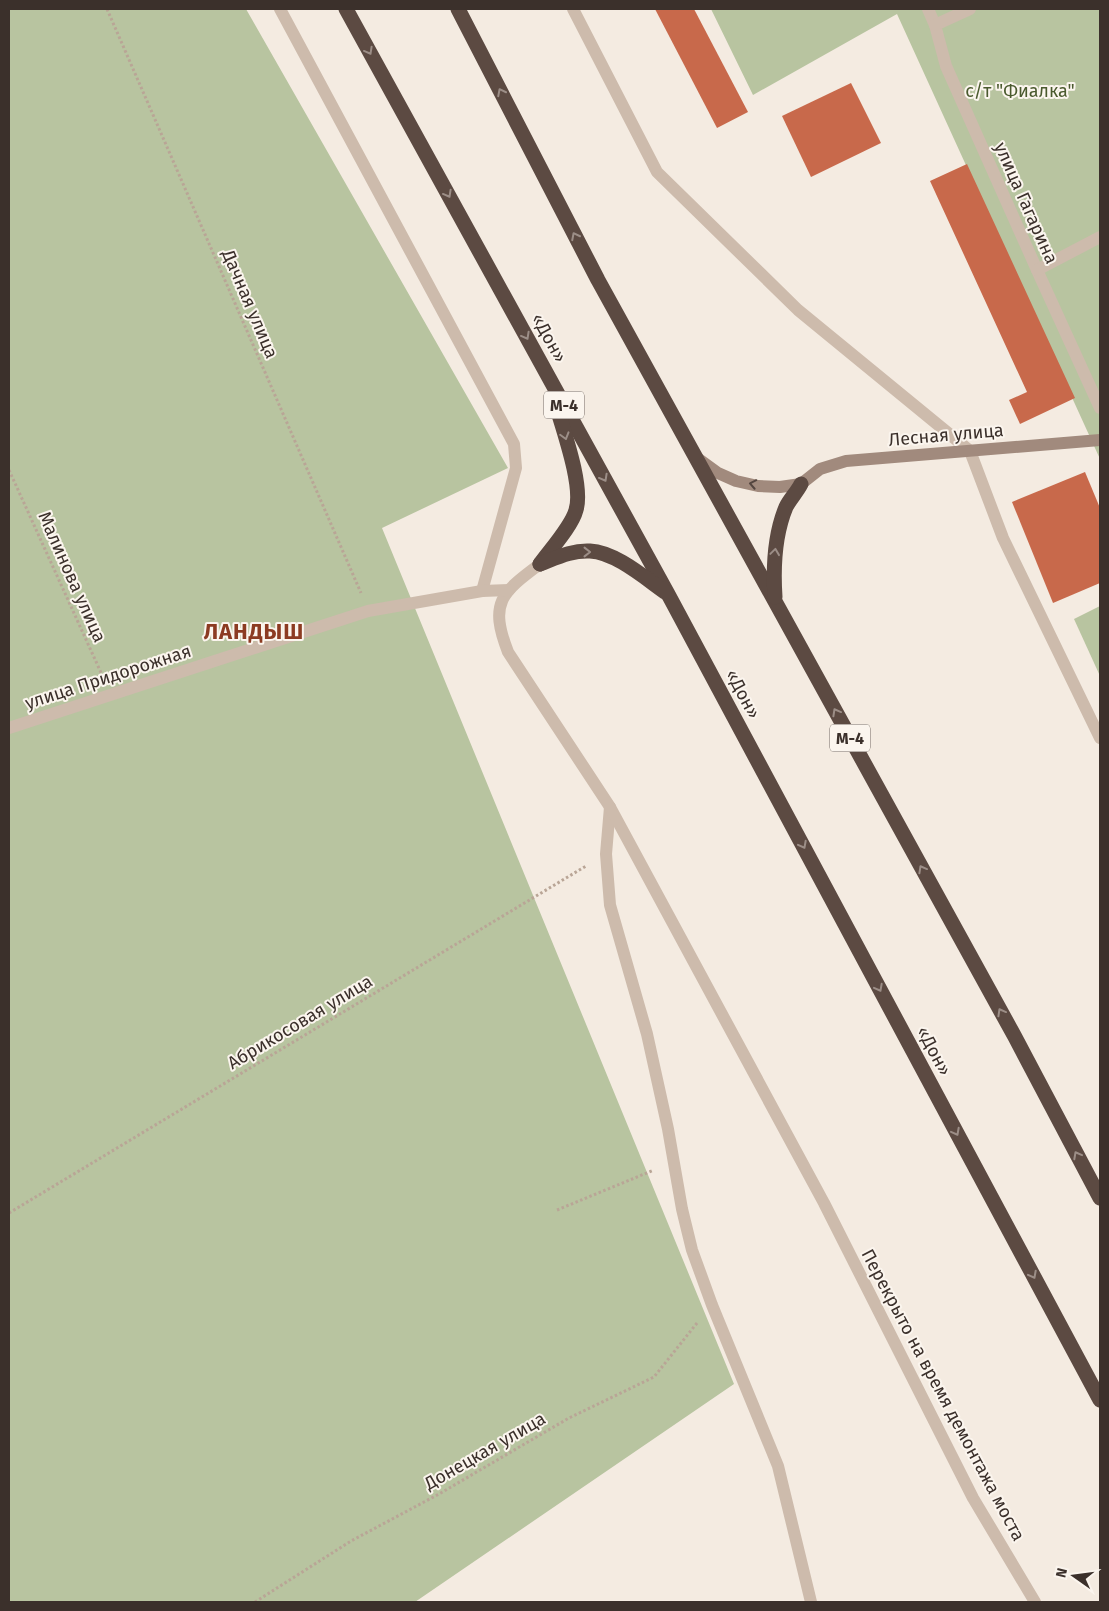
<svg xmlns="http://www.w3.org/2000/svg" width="1109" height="1611" font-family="'Fira Sans',sans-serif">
<rect width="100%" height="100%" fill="#f4ebe1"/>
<g fill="#b8c4a0">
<path d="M9,9h237l262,459 -126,60 352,856 -319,218h-406z"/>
<path d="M711,9h389v450l-203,-445 -144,81z"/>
<path d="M1100,606v70l-26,-57z"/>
</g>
<g fill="#c8694b">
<path d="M655,9h39l54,103 -31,16z"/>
<path d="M851,83l30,60 -70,34 -29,-61z"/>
<path d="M967,164l108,234 -55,26 -11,-24 18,-8 -97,-211z"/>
<path d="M1085,472l15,36v75l-47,20 -41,-101z"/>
</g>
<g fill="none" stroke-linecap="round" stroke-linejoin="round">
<g stroke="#b9a596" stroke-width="3" stroke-dasharray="2.5 2.5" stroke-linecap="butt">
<path d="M107,9l254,584"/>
<path d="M9,470l94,207"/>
<path d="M557,1210l97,-40"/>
<path d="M9,1213l577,-347"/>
<path d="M255,1602l96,-61 88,-47 130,-76 85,-41 43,-54"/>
</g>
<g stroke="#cdbbac" stroke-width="12">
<path d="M573,9l84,163 141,138 172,141"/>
<path d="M928,9l7,16 11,41 91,204 63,138"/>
<path d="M935,25l35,-16"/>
<path d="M1037,270l63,-33"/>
<path d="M610,807l-4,47 4,51 37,129 21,95 14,80 10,41 20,55 66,161 33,136"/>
</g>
<g stroke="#cdbbac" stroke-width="12">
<path d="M280,9l234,435 2,24 -34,123"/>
<path d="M970,451l33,87 97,200"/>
<path d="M540,564c-39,29 -51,39 -32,88l102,155 214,396 149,295 62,104"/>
<path d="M9,728l359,-117 114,-20 27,-1"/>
</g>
<path stroke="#a18a7d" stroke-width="12" d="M696,457l22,16 18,8 22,5 22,1 21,-3 19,-15 26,-8 254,-21"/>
<g stroke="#5c4a42" stroke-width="15">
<path d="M346,9l322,585 432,806"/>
<path d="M458,9l140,271 417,757 85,161"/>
<path d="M540,564c10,-14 32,-38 36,-54 8,-25 -15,-86 -22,-112"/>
<path d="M540,564c16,-6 32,-14 50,-13 25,1 55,27 75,41"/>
<path d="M775,597c-2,-30 -1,-61 11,-90 4,-8 11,-15 15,-23"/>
</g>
</g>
<defs><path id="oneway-chevron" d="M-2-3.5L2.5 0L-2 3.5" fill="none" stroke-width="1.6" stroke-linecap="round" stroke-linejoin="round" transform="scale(1.25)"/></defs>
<g stroke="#9c8e87">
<use href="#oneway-chevron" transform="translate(369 51) rotate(61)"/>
<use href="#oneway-chevron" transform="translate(501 92) rotate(-117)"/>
<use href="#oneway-chevron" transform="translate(448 194) rotate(61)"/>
<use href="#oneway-chevron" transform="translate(575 236) rotate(-117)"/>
<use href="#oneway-chevron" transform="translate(526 336) rotate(61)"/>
<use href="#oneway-chevron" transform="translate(565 436) rotate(74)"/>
<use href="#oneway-chevron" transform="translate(604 478) rotate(61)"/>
<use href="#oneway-chevron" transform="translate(587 552)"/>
<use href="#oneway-chevron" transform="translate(775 552) rotate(-82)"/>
<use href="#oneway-chevron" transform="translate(836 712) rotate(-119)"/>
<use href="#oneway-chevron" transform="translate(803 845) rotate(62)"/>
<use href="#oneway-chevron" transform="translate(922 869) rotate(-119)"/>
<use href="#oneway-chevron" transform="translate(879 988) rotate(62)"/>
<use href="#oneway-chevron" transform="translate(1001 1012) rotate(-119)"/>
<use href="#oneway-chevron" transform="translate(956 1132) rotate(62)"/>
<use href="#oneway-chevron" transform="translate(1077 1155) rotate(-118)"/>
<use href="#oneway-chevron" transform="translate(1033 1275) rotate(62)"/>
</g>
<use stroke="#544640" href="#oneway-chevron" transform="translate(753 484) rotate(-169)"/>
<g text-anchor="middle" stroke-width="4" stroke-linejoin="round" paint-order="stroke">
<g fill="#fbf5ee" stroke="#756b66" stroke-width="1">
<rect x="544" y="391.5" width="40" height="27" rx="4"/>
<rect x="830" y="724.5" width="40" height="27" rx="4"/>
</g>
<g font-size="16" font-weight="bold" fill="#3b302b">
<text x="564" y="411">М-4</text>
<text x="850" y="744">М-4</text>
</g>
<g font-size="18" fill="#4a5a2e" stroke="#fbf5ee">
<text x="1020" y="97">с/т "Фиалка"</text>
</g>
<g font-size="18" fill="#3b302b" stroke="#fbf5ee">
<text transform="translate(1026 203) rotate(66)" y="6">улица Гагарина</text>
<text transform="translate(250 304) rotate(67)" y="6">Дачная улица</text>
<text transform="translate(549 338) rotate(61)" y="6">«Дон»</text>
<text transform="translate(946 435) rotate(-5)" y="6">Лесная улица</text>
<text transform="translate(72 577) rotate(66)" y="6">Малинова улица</text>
<text transform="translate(108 677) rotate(-18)" y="6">улица Придорожная</text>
<text transform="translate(743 694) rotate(62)" y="6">«Дон»</text>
<text transform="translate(300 1022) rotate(-31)" y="6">Абрикосовая улица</text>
<text transform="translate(934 1051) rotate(62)" y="6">«Дон»</text>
<text transform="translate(943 1395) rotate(62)" y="6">Перекрыто на время демонтажа моста</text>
<text transform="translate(485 1451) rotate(-30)" y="6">Донецкая улица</text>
</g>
<g font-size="22" font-weight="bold" letter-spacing="1" fill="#8c3b22" stroke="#fbf5ee">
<text x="254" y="639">ЛАНДЫШ</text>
</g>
</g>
<rect width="1109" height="1611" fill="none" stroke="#3b302b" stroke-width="20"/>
<g transform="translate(1074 1576) rotate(284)" stroke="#fbf5ee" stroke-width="4" paint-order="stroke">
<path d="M0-4L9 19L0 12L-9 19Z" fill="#3b302b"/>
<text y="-8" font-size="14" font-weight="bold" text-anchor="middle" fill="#3b302b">N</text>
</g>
</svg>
